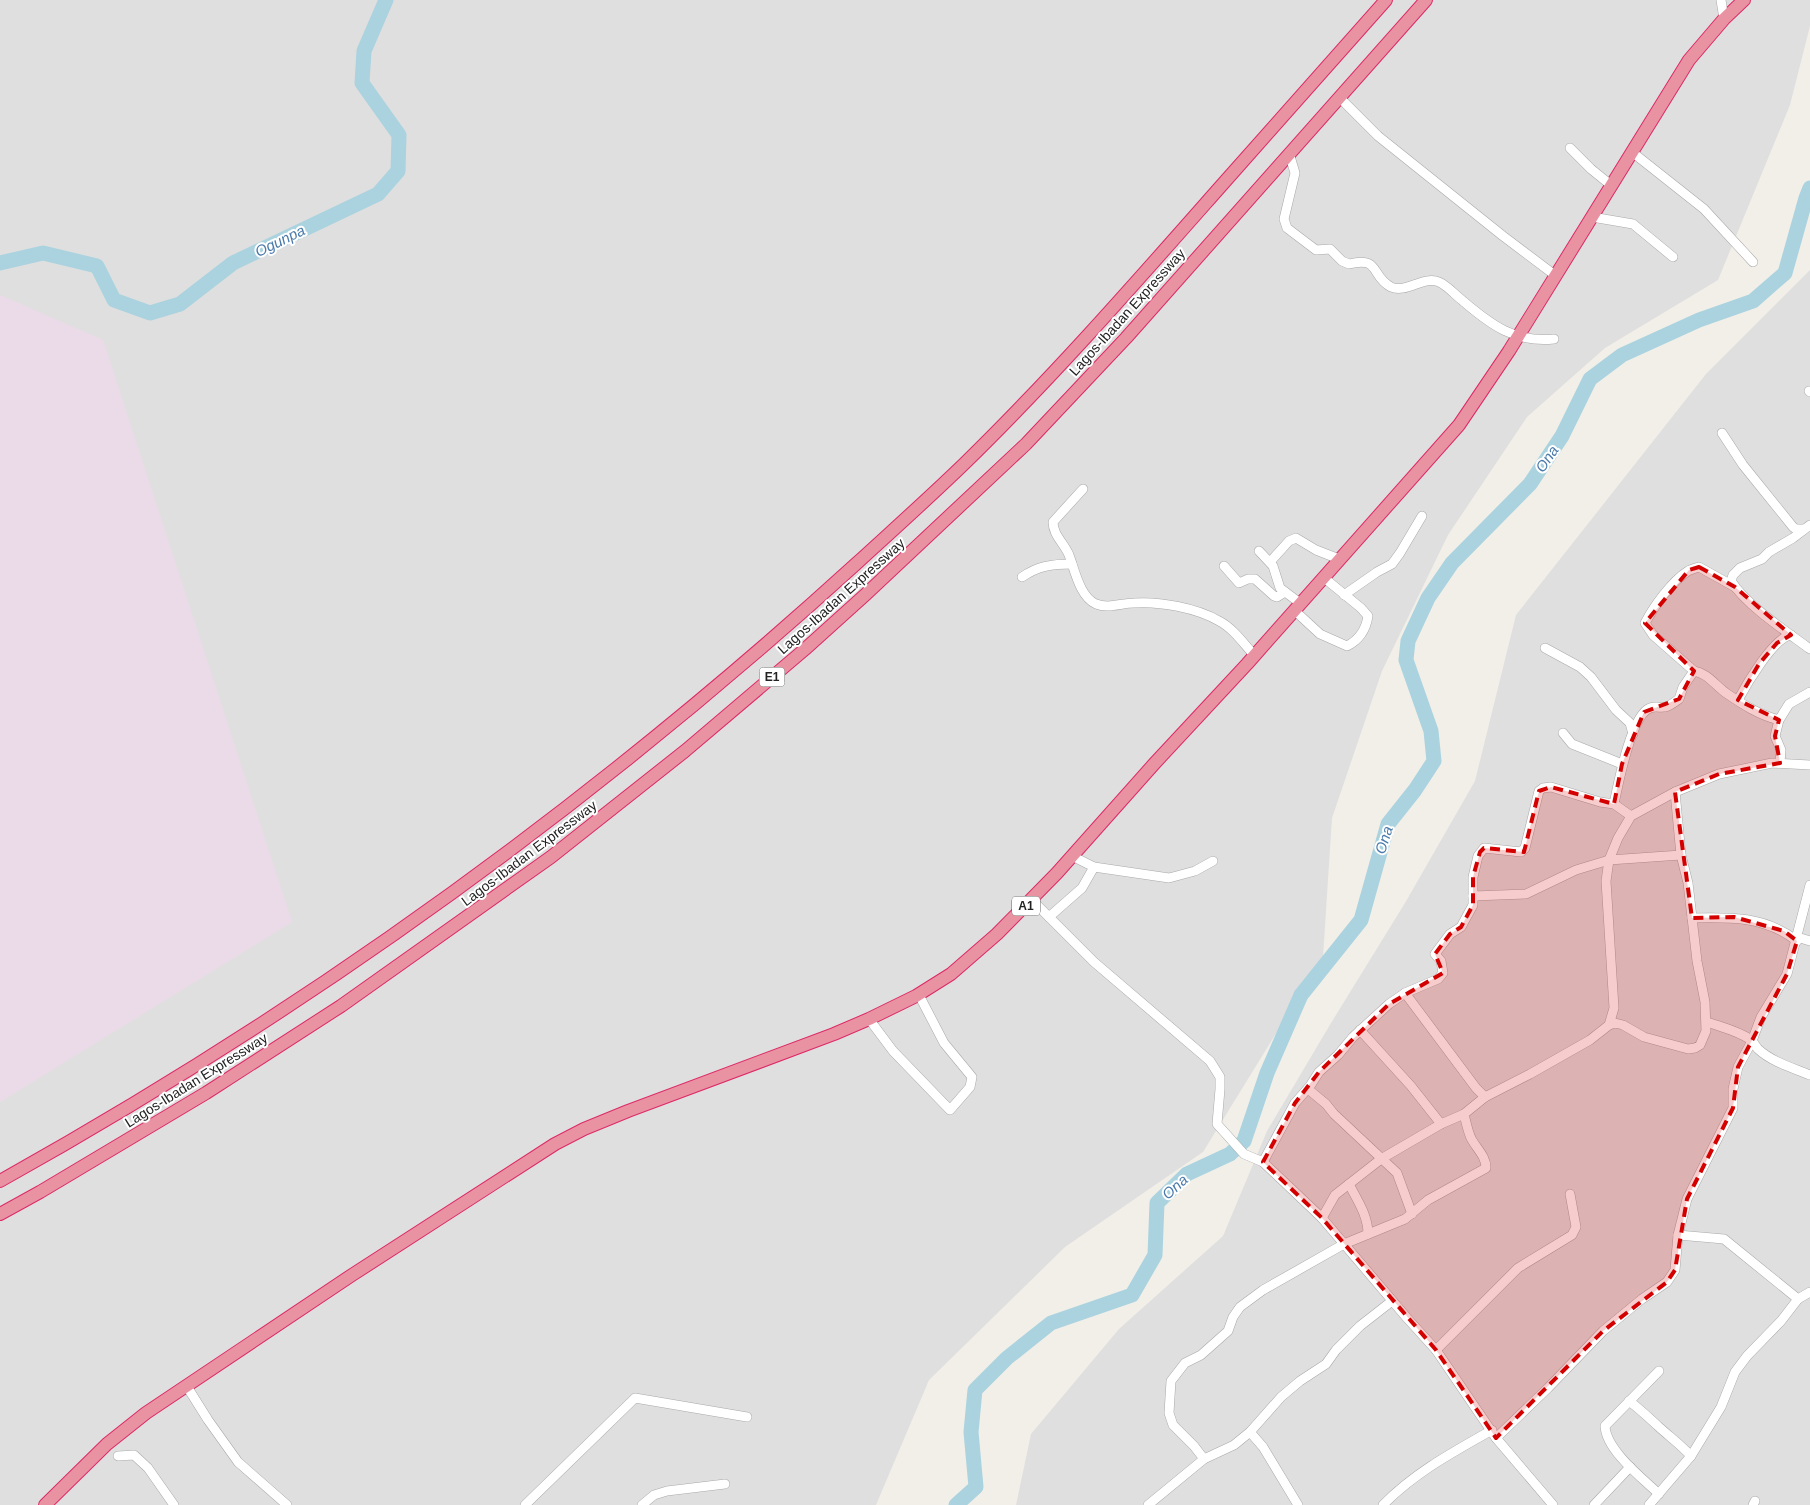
<svg xmlns="http://www.w3.org/2000/svg" width="1810" height="1505" font-family="Arial,sans-serif">
<rect width="100%" height="100%" fill="#f2efe9"/>
<g fill="#e0dfdf">
<path d="M0,0h1810v26l-20,79 -72,175 -113,68 -78,69 -79,118 -66,136 -50,147 -9,139 -120,195 -138,95 -136,133 -53,125h-876z"/>
<path d="M1810,270v1235h-794l15,-71 88,-105 104,-93 44,-105 64,-108 74,-120 70,-122 41,-166 190,-241z"/>
</g>
<path fill="#ebdbe8" d="M0,295l103,45 189,582 -292,180z"/>
<g fill="none" stroke-linecap="round" stroke-linejoin="round">
<g stroke="#aad3df" stroke-width="15">
<path d="M0,263l43,-10 54,13 17,34 36,13 30,-9 53,-41 145,-69 20,-23 1,-36 -37,-52 2,-32 22,-51"/>
<path d="M956,1505l20,-18 -5,-55 4,-42 32,-32 44,-35 81,-28 23,-40 2,-52 30,-29 43,-20 14,-13 23,-68 34,-78 60,-75 27,-96 27,-34 19,-29 -3,-30 -25,-71 2,-19 20,-43 24,-35 78,-79 32,-48 28,-57 32,-24 77,-35 54,-19 32,-28 21,-75 4,-10"/>
</g>
<g stroke="#a9a9a9" stroke-width="10">
<g id="minor">
<path d="M1721,0l3,19"/>
<path d="M1339,97l39,39 125,100 53,40"/>
<path d="M1570,148l21,21 21,17"/>
<path d="M1632,152l72,57 49,53"/>
<path d="M1289,153l6,20 -11,46 3,9 29,22 14,-1 12,12 7,3c32,-8 21,12 42,23 15,7 33,-12 48,-5 9,4 16,13 24,19 28,24 52,42 91,38"/>
<path d="M1592,217l41,7 40,33"/>
<path d="M1809,391l1,1"/>
<path d="M1722,433l21,32 50,62 3,2h8"/>
<path d="M1083,489l-30,33c0,13 11,21 16,33 6,16 11,42 27,49 13,5 25,-1 38,-1 25,-2 63,5 85,18 14,7 25,23 35,34"/>
<path d="M1810,525l-17,13 -24,14 -7,7 -22,9 -7,7 -2,6c15,24 56,51 79,68"/>
<path d="M1259,551l14,15 7,22 20,15"/>
<path d="M1270,562l19,-21 7,-3 20,12 23,9"/>
<path d="M1224,566l15,17 9,-4h7l19,17 3,1 8,-5"/>
<path d="M1022,577c16,-11 30,-13 50,-13"/>
<path d="M1735,587l-36,-20c-3,1 -8,2 -11,4 -16,10 -34,35 -43,52l8,12 41,36c13,2 21,14 32,22 16,11 33,22 53,27"/>
<path d="M1344,595l33,-23 15,-8 8,-11 22,-37"/>
<path d="M1294,610l26,24 27,12c12,-6 19,-17 21,-30l-7,-8 -38,-31"/>
<path d="M1545,648l35,19 11,10 25,33 14,13 3,11"/>
<path d="M1738,700c8,-15 36,-63 53,-65"/>
<path d="M1563,733l9,11 50,20"/>
<path d="M1780,763l1,-13 -6,-14 4,-16 10,-16 21,-12"/>
<path d="M1614,804c4,-19 17,-89 36,-96 5,-2 11,0 15,-1 5,-1 10,-5 14,-8l4,-12 11,-16"/>
<path d="M1072,856l22,11 75,11 26,-7 18,-10"/>
<path d="M1473,896l53,-2 50,-24 33,-10 72,-5"/>
<path d="M1032,900l62,62 116,99 10,16v12l-3,35 27,30 19,8 32,-59 15,-17 9,-14 19,-17 15,-18 36,-33 16,-11 33,-14 5,-6 -2,-12 -6,-7 15,-20 11,-7 12,-22v-28l5,-21 6,-8 37,4 4,-4 14,-57 4,-3 8,-1 49,15 14,2 17,12"/>
<path d="M1049,917l33,-29 12,-21"/>
<path d="M1692,918c38,-1 73,-2 105,23"/>
<path d="M1797,937l13,4"/>
<path d="M1405,993l71,95 9,9"/>
<path d="M869,1019l24,32 57,59 20,-23 2,-10 -28,-34 -25,-48"/>
<path d="M1707,1022c14,5 32,9 44,18 3,2 4,6 7,9 14,13 35,19 52,26"/>
<path d="M1609,1025l6,-2 8,2 21,12 44,12 7,-1 5,-3 6,-14 -1,-29 -8,-41 -9,-78 -7,-28 -6,-63"/>
<path d="M1360,1030l51,56 30,38"/>
<path d="M1308,1089l18,15 8,10 63,59 15,41"/>
<path d="M1263,1162l59,56"/>
<path d="M1349,1184c8,16 19,31 19,50"/>
<path d="M1678,1235l46,4 74,60 12,-7"/>
<path d="M1436,1350l82,-82 54,-33 4,-8 -6,-33"/>
<path d="M186,1385l22,35 30,42 49,43"/>
<path d="M1629,1401c11,8 20,17 30,26 11,10 22,18 32,29"/>
<path d="M1250,1432l13,15 35,58"/>
<path d="M1496,1438l52,-50 55,-57 39,-32 25,-17 8,-12 3,-35 9,-36 46,-91v-19l5,-22 14,-26 9,-24 26,-43 23,-89"/>
<path d="M118,1456l16,-1 14,13 26,37"/>
<path d="M1204,1459l-10,-13 -21,-21 -4,-12 2,-32 14,-18 16,-8 27,-24 5,-14 7,-10 23,-17 81,-46 61,-25 23,-19 58,-32c0,-11 -8,-18 -14,-28 -4,-7 -6,-18 -8,-26"/>
<path d="M1659,1494c-17,-16 -53,-44 -54,-68l54,-55"/>
<path d="M525,1505l110,-107 112,19"/>
<path d="M642,1505l12,-10 13,-4 58,-7"/>
<path d="M1148,1505l56,-46 30,-14 16,-13 31,-35 19,-16 26,-17 10,-14 24,-24 32,-25"/>
<path d="M1383,1505c31,-32 70,-53 109,-75"/>
<path d="M1553,1505l-57,-67 -60,-88 -29,-32 -85,-100 13,-23 46,-36 60,-35 23,-10 21,-17 45,-23 60,-34 19,-15 5,-17 -8,-127 3,-21 9,-22 13,-22 44,-24 44,-18 53,-11 38,2"/>
<path d="M1594,1505l36,-38"/>
<path d="M1649,1505l42,-49 30,-49 14,-35 12,-16 34,-35 17,-22"/>
<path d="M1753,1505l2,-4"/>
</g>
</g>
<g stroke="#dc2a67" stroke-width="14">
<g id="highway">
<path d="M0,1181c309,-172 596,-380 857,-618 36,-33 73,-66 108,-100 90,-88 173,-183 256,-277 55,-62 110,-124 165,-186"/>
<path d="M0,1214l40,-22 166,-99 135,-87 210,-149 134,-106 119,-101 61,-55 161,-151 100,-106 300,-338"/>
<path d="M45,1505l62,-61 39,-31 206,-138 203,-131 29,-15 44,-18 206,-77 35,-15 47,-23 35,-22 46,-40 60,-61 97,-109 93,-100 212,-239 50,-74 180,-291 35,-41 20,-19"/>
</g>
</g>
<use href="#minor" stroke="#fff" stroke-width="9"/>
<use href="#highway" stroke="#e892a2" stroke-width="12"/>
</g>
<path fill="#d40000" fill-opacity="0.2" stroke="#d40000" stroke-width="4" stroke-dasharray="10 6" stroke-linejoin="round" d="M1699,567l36,20 56,48 -14,8 -18,21 -21,36 41,20 -4,16 5,27 -61,11 -44,18 17,126 42,-1 50,14 13,10 -10,33 -49,93 -5,41 -46,91 -12,71 -8,12 -64,49 -107,107 -60,-88 -114,-132 -59,-56 32,-59 24,-31 70,-68 54,-31 -8,-19 15,-20 11,-7 12,-22v-28l7,-25 4,-4 40,4 15,-61 12,-4 63,17 8,-40 22,-52 35,-13 15,-28 -49,-48 44,-53z"/>
<g text-anchor="middle" stroke-width="4" stroke-linejoin="round" paint-order="stroke">
<g fill="#fff" stroke="#646464" stroke-width="1">
<rect x="759.5" y="667.5" width="25" height="19" rx="4"/>
<rect x="1012" y="896.5" width="28" height="19" rx="4"/>
</g>
<g font-size="12" font-weight="bold" fill="#222">
<text x="772" y="681">E1</text>
<text x="1026" y="910">A1</text>
</g>
<g font-size="14" fill="#222" stroke="#fff">
<text transform="translate(1127 312) rotate(-48)" y="5">Lagos-Ibadan Expressway</text>
<text transform="translate(841 596) rotate(-42)" y="5">Lagos-Ibadan Expressway</text>
<text transform="translate(529 853) rotate(-37)" y="5">Lagos-Ibadan Expressway</text>
<text transform="translate(196 1080) rotate(-32)" y="5">Lagos-Ibadan Expressway</text>
</g>
<g font-size="15" font-style="italic" fill="#4a7aab" stroke="#fff">
<text transform="translate(280 241) rotate(-26)" y="5">Ogunpa</text>
<text transform="translate(1547 459) rotate(-56)" y="5">Ona</text>
<text transform="translate(1384 840) rotate(-72)" y="5">Ona</text>
<text transform="translate(1175 1187) rotate(-42)" y="5">Ona</text>
</g>
</g>
</svg>
